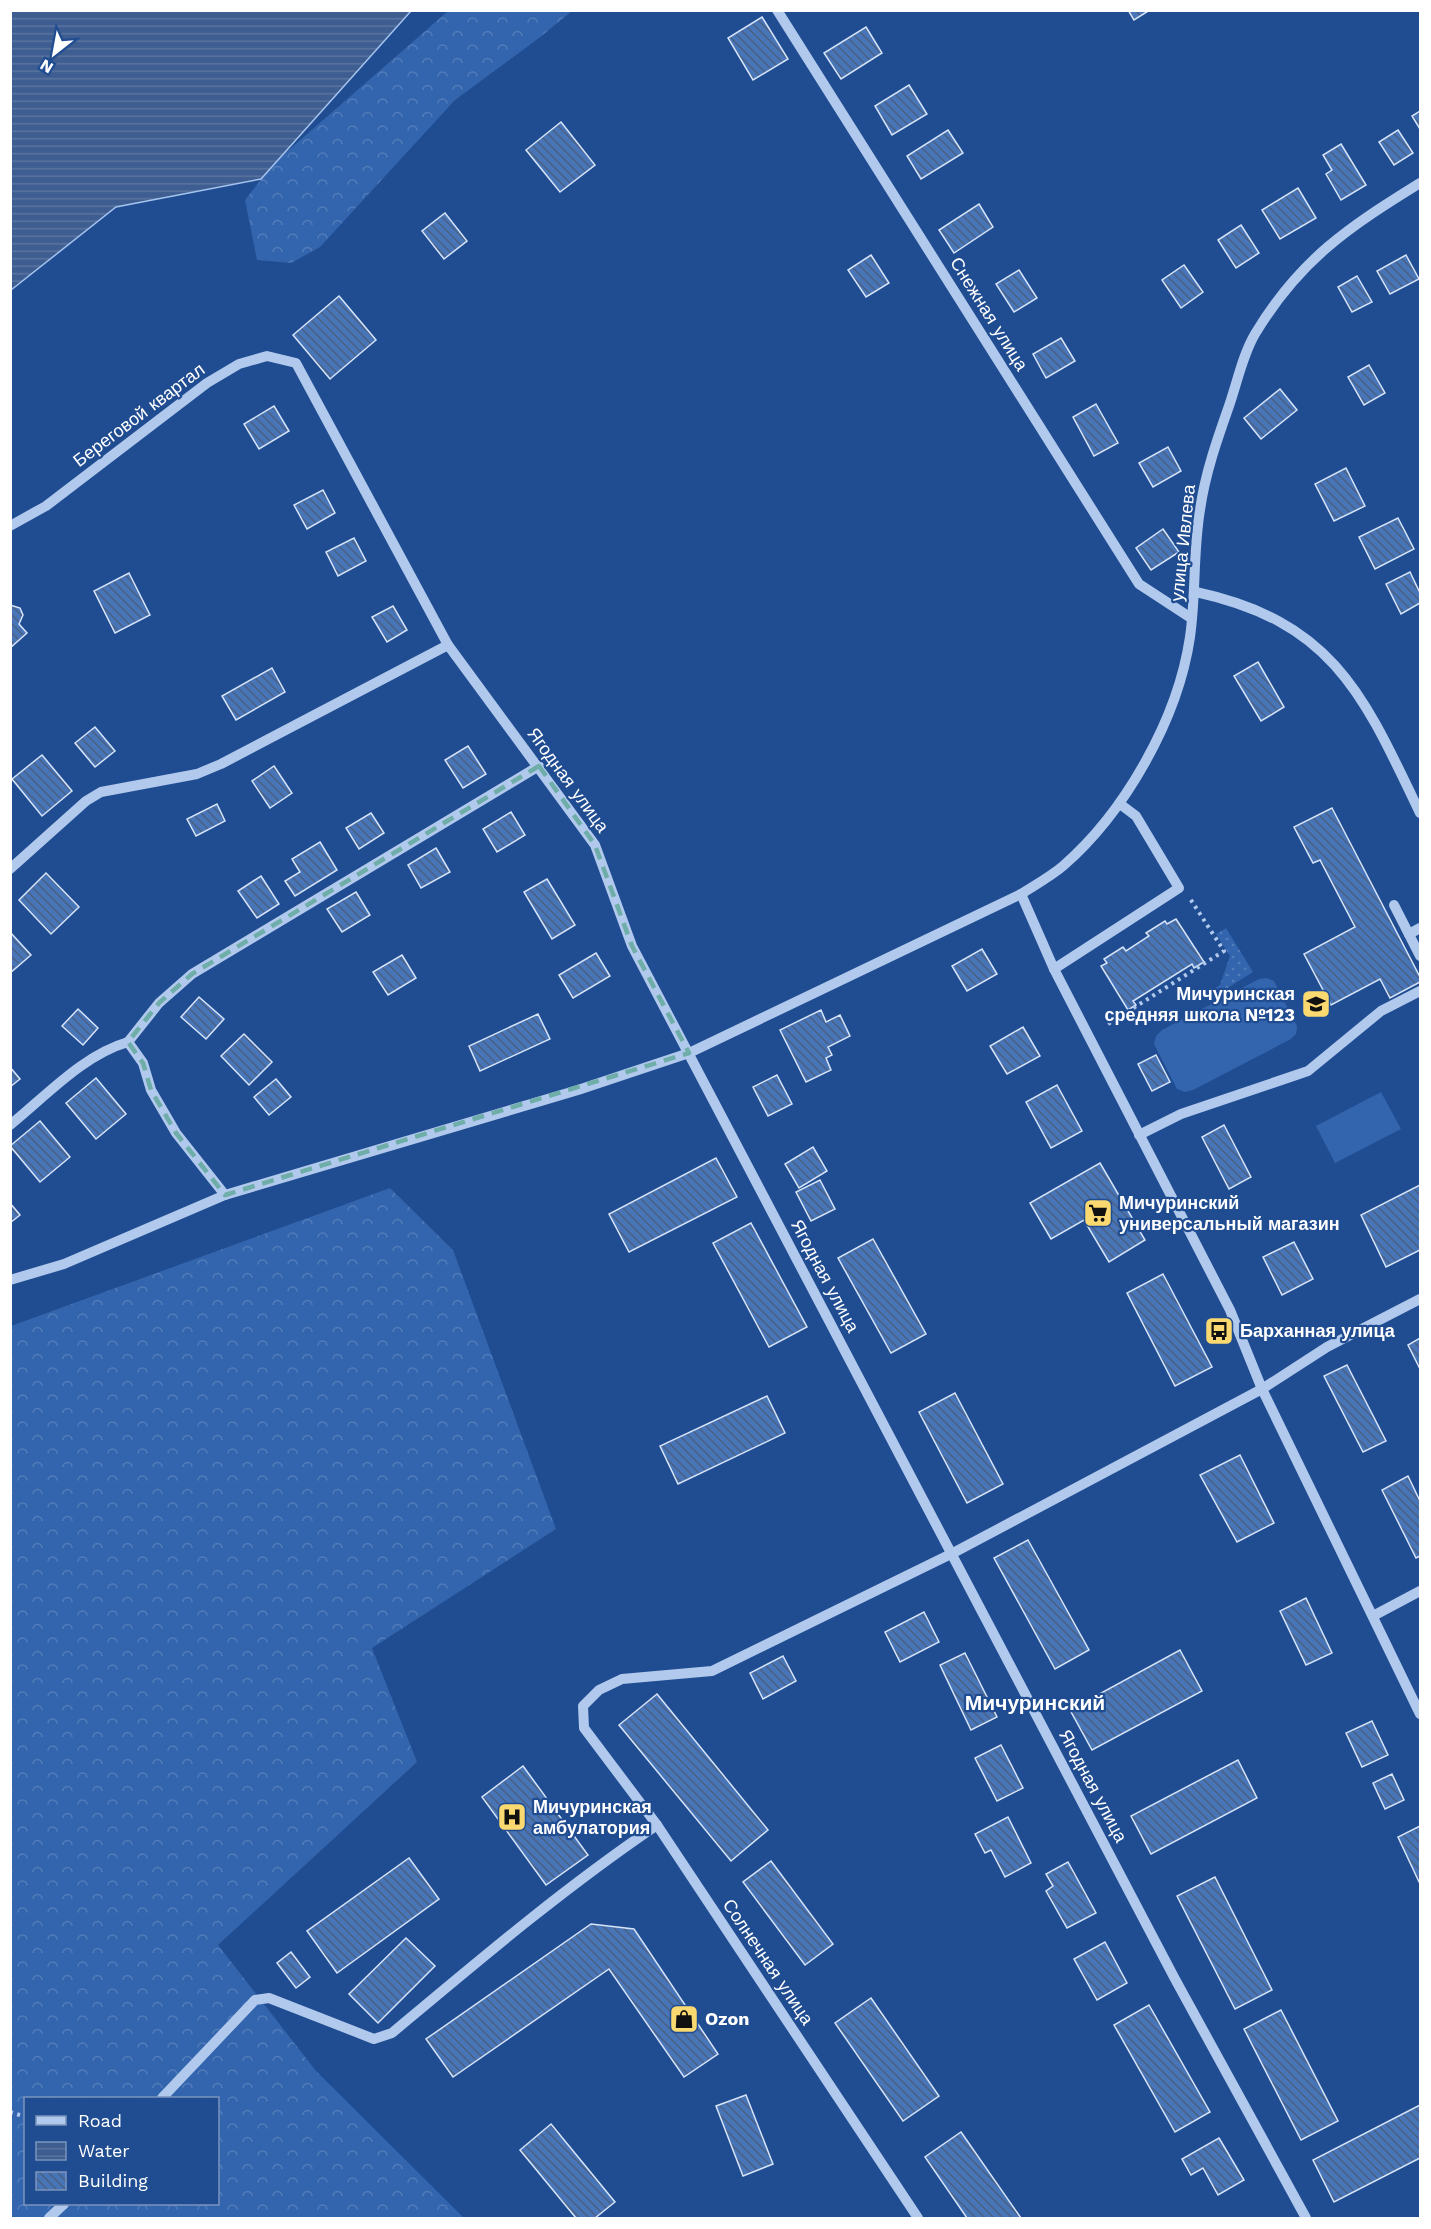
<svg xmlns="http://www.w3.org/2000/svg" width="1431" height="2229" font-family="'Work Sans',sans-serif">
<defs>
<pattern id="grass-dots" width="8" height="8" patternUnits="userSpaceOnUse" patternTransform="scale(1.5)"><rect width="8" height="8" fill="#3365ae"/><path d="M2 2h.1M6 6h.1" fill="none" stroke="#527cba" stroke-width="1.8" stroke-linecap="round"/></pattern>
<pattern id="forest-crowns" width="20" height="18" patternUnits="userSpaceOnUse" patternTransform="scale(1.5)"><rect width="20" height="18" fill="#3365ae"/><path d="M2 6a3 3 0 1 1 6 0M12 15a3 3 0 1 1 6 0" fill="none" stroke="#527cba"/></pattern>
<pattern id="water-rules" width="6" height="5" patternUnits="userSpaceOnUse" patternTransform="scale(1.5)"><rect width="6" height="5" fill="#3e5d90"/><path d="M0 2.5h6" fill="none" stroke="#5b75a1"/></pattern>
<pattern id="building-back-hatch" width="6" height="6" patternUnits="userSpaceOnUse" patternTransform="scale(1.5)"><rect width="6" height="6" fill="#4875b8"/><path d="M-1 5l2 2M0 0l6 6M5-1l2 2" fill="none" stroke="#4a6082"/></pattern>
</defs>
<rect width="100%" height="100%" fill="#204c91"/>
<path fill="url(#grass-dots)" d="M1226,928l27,44 -35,22 -4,-5 6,-4 10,-29 -14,-22z"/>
<g fill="url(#forest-crowns)" fill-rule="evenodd">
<path d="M448,11h124l-33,27 -84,62 -135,147 -29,16 -34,-3 -12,-60 30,-38z"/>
<path d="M390,1188l63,62 103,279 -184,119 45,114 -199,183 98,126 148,147h-453v-892zM26,2098h192v106h-192z"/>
</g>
<g fill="#3365ae">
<path d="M1267,978l7,3 23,45 -1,8 -5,5 -98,51 -8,2 -8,-3 -23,-45 2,-8 6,-6 97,-51z"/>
<path d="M1381,1092l20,37 -66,34 -19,-37z"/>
</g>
<path fill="url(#water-rules)" stroke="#a4c3ee" stroke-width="1.5" d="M11,10h400v1l-150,168 -145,28 -105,83z"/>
<g fill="url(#building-back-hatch)" stroke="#d6e4f9" stroke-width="1.5">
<path d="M1128,10h22l-16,10z"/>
<path d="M762,17l26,42 -35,21 -25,-42z"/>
<path d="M866,27l16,26 -41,26 -17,-26z"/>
<path d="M909,85l18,29 -35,21 -17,-29z"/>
<path d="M1420,111v18l-8,-13z"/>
<path d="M561,122l34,43 -35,27 -34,-42z"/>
<path d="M948,130l15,23 -42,26 -14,-23z"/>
<path d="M1398,130l15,23 -19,12 -15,-23z"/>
<path d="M1341,144l25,41 -25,15 -15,-26 6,-4 -9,-15z"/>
<path d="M1298,188l18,30 -36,21 -18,-29z"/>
<path d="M979,204l14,23 -39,26 -15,-23z"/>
<path d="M445,213l22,28 -23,18 -22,-28z"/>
<path d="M1241,225l18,28 -23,15 -18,-28z"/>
<path d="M871,255l18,28 -23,14 -18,-27z"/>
<path d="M1406,255l13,24 -29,15 -13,-23z"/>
<path d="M1184,265l19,27 -22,16 -19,-28z"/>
<path d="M1019,270l18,28 -23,14 -18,-28z"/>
<path d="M1357,276l15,26 -20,10 -14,-25z"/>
<path d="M339,296l37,44 -46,39 -37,-44z"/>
<path d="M1061,338l14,23 -29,17 -13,-24z"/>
<path d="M1369,365l16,28 -21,12 -16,-28z"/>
<path d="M1280,389l17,21 -36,29 -17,-21z"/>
<path d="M1096,404l22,39 -24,13 -21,-39z"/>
<path d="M274,406l15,25 -30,18 -15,-25z"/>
<path d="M1168,447l13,24 -28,16 -14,-24z"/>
<path d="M1346,468l19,38 -31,15 -19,-37z"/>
<path d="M323,490l12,23 -28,16 -13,-24z"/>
<path d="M1398,518l16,31 -39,20 -16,-32z"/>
<path d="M1163,529l16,23 -28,18 -15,-22z"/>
<path d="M354,538l12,23 -28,15 -12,-24z"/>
<path d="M1410,572l10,21v10l-19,11 -15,-30z"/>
<path d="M129,573l21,42 -35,18 -21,-42z"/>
<path d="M10,605l10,3 3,7 -4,9 8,9 -17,15z"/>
<path d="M393,606l14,24 -20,12 -15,-25z"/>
<path d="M1258,662l26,45 -23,14 -27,-45z"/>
<path d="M272,668l13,24 -49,28 -14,-24z"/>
<path d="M95,727l20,24 -20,16 -20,-24z"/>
<path d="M468,746l18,28 -23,14 -18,-28z"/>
<path d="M42,755l30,36 -30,25 -30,-37z"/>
<path d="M274,766l18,27 -22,15 -18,-27z"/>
<path d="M217,804l8,17 -29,15 -9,-17z"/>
<path d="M1332,808l88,169v5l-30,16 -10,-19 -49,26 -27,-51 51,-27 -35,-67 -7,3 -19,-36z"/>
<path d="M511,812l14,23 -28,17 -14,-23z"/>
<path d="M371,813l13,20 -25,16 -13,-21z"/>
<path d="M320,842l17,28 -42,26 -10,-15 15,-9 -8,-13z"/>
<path d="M436,848l14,24 -29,16 -13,-23z"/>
<path d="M46,873l33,34 -28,27 -32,-34z"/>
<path d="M261,876l18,28 -22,14 -19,-27z"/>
<path d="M547,879l28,46 -23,14 -28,-47z"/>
<path d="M356,892l14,23 -28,17 -15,-23z"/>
<path d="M1176,919l28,43 -10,6 -2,-4 -59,37 3,4 -8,5 -27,-44 6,-3 -3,-4 19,-12 3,4 23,-15 -3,-3 19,-12 2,3z"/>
<path d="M10,932l21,23 -21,18z"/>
<path d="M982,949l15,25 -30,17 -15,-25z"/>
<path d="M596,953l14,23 -37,22 -14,-23z"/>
<path d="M402,955l14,23 -28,17 -15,-23z"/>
<path d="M199,997l25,22 -18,20 -25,-22z"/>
<path d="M78,1009l20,19 -15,17 -21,-19z"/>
<path d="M821,1010l5,12 14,-7 10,21 -22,11 4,8 -6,3 5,12 -25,12 -26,-52z"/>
<path d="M538,1014l12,25 -70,32 -11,-25z"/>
<path d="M1023,1027l17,29 -33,18 -17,-28z"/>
<path d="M244,1034l28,28 -23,23 -28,-29z"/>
<path d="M1156,1055l14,27 -18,9 -14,-27z"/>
<path d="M10,1067l10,12 -10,8z"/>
<path d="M777,1075l15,29 -24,12 -15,-29z"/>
<path d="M96,1078l30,36 -30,25 -30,-36z"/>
<path d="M276,1079l15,18 -22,18 -15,-18z"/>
<path d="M1057,1085l25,46 -31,17 -25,-46z"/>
<path d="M40,1121l30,36 -30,25 -30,-36z"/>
<path d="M1224,1125l27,52 -22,12 -27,-52z"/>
<path d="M813,1147l14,24 -28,17 -14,-24z"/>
<path d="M716,1158l21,39 -108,55 -20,-38z"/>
<path d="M1100,1163l45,77 -36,22 -25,-42 -33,19 -21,-36z"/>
<path d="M820,1180l15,29 -24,12 -15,-29z"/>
<path d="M1420,1185v65l-34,17 -25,-52z"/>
<path d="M10,1203l10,12 -10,8z"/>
<path d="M751,1223l56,104 -38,20 -56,-104z"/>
<path d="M873,1239l53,95 -35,19 -53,-95z"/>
<path d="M1294,1242l19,37 -31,16 -19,-38z"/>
<path d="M1163,1274l49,93 -37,19 -48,-93z"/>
<path d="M1420,1338v31l-12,-24z"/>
<path d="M1347,1365l39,76 -23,11 -39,-76z"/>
<path d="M955,1393l48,91 -36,19 -48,-91z"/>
<path d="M767,1396l18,37 -107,51 -18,-38z"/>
<path d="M1240,1455l34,68 -37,19 -37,-67z"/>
<path d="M1408,1476l12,25v55l-4,2 -34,-68z"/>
<path d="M1028,1540l61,110 -34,19 -61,-111z"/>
<path d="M1306,1598l26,55 -26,12 -26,-54z"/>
<path d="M924,1612l15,30 -39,20 -15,-30z"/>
<path d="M1180,1650l22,41 -110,59 -22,-40z"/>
<path d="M965,1653l32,64 -26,13 -31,-65z"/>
<path d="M783,1656l13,25 -33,18 -13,-26z"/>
<path d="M657,1694l111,136 -37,31 -112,-136z"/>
<path d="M1372,1721l16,34 -26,12 -16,-34z"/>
<path d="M1001,1745l22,43 -26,13 -22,-43z"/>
<path d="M1238,1760l19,38 -106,56 -20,-38z"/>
<path d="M523,1766l65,89 -42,30 -64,-88z"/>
<path d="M1392,1774l12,26 -19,9 -12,-26z"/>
<path d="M1008,1817l23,46 -26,14 -14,-27 -6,3 -10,-19z"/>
<path d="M1420,1826v58l-22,-47z"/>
<path d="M409,1858l30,41 -102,74 -30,-42z"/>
<path d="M771,1861l62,83 -28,21 -62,-83z"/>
<path d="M1068,1862l28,51 -29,15 -21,-37 7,-5 -7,-12z"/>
<path d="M1215,1877l57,113 -37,19 -58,-113z"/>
<path d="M591,1924l43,5 84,125 -34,23 -75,-108 -156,108 -27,-38z"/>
<path d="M406,1938l29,28 -57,57 -29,-29z"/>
<path d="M1105,1942l22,41 -30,17 -23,-41z"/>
<path d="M291,1952l19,25 -14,11 -19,-25z"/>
<path d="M871,1998l68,98 -36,25 -68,-98z"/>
<path d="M1149,2005l61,107 -35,20 -61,-107z"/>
<path d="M1281,2010l57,111 -37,19 -57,-111z"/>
<path d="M746,2095l27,69 -30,12 -27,-70z"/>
<path d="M1420,2105v53l-86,44 -21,-42z"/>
<path d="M551,2124l64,78 -20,16h-19l-56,-68z"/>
<path d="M961,2132l60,86h-54l-42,-61z"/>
<path d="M1219,2138l25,42 -26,15 -15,-27 -12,7 -9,-16z"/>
</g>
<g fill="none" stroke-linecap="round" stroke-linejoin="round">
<g stroke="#b0c9ed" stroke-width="4" stroke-dasharray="3 4.5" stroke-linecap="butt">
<path d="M1108,1024l116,-73 -35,-54"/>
<path d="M10,2112l16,5"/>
</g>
<g stroke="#b0c9ed" stroke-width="10">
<path d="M777,10l362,574 52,34"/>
<path d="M10,526l36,-20 161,-123 32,-19 28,-8 29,7 152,282 147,200 37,101 543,1033 131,239"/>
<path d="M1196,592c138,30 168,104 224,221"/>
<path d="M10,869l76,-68 15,-9 96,-18 24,-10 227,-119"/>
<path d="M1021,894l33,75 176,341 32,79 158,325"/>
<path d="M1394,905l26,51"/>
<path d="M1409,934l11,-6"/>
<path d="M1054,969l125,-81 -43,-72 -16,-12"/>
<path d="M10,1125c36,-29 73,-70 118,-83"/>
<path d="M1139,1135l42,-21 127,-43 73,-60 39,-20"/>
<path d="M225,1195l-49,-62 -25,-43 -8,-27 -15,-21 31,-39 33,-29 347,-208"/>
<path d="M10,1280l54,-16 161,-69 353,-105 111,-37 332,-159c14,-9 29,-17 42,-28 62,-54 115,-147 127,-229 6,-42 3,-85 10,-127 5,-36 17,-70 29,-104 8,-23 14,-52 26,-72 45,-75 94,-107 165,-151"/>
<path d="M1373,1616l47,-25"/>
<path d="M162,2098l93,-98 14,-2 105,41 18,-6c86,-72 172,-145 265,-208"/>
<path d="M49,2218l15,-14"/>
<path d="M918,2218l-261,-393 -73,-97 -1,-22 16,-16 23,-11 90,-8 241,-118 309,-164 65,-42 93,-48"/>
</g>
</g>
<path fill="none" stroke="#6fada8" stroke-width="4.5" stroke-dasharray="12 8" stroke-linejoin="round" d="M539,766l56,79 37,101 57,107 -464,142 -49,-62 -25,-43 -8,-27 -15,-21 31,-39 33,-29z"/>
<defs>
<g id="school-square" transform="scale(1.5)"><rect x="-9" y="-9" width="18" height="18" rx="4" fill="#fbd971" stroke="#204c91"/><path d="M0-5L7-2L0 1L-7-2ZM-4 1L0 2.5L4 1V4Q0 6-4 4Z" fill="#111"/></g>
<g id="supermarket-square" transform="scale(1.5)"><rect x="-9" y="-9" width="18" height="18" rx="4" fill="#fbd971" stroke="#204c91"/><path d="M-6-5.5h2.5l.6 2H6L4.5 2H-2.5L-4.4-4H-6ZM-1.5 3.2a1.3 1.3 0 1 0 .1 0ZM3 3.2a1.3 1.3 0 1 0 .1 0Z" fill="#111"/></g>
<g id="bus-square" transform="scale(1.5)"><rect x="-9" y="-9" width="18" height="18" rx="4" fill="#fbd971" stroke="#204c91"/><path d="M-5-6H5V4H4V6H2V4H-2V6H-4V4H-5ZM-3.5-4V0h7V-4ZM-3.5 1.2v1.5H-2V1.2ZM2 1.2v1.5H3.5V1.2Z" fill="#111"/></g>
<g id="hospital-square" transform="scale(1.5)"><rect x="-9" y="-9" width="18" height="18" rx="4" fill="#fbd971" stroke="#204c91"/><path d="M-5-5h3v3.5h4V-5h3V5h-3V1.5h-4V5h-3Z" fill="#111"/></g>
<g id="shop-square" transform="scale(1.5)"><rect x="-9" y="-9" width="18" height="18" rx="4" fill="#fbd971" stroke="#204c91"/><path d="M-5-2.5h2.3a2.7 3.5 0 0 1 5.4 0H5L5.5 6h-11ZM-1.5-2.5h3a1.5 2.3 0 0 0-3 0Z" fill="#111"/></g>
</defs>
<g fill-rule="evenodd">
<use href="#school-square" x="1316" y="1004"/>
<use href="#supermarket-square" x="1098" y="1213"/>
<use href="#bus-square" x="1219" y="1331"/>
<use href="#hospital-square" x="512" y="1817"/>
<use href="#shop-square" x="684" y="2019"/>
</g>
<g text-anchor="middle" stroke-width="4.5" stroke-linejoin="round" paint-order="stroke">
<g font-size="18" fill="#fff" stroke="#204c91">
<text transform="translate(989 314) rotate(58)" y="6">Снежная улица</text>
<text transform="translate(139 415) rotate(-37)" y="6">Береговой квартал</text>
<text transform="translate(1183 543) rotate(-84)" y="6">улица Ивлева</text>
<text transform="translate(568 780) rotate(54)" y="6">Ягодная улица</text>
<text transform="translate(825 1276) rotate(62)" y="6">Ягодная улица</text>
<text transform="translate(1093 1786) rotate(62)" y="6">Ягодная улица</text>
<text transform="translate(768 1962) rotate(56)" y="6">Солнечная улица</text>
</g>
<g font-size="18" font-weight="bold" fill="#fff" stroke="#204c91" text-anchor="start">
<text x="1295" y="1000" text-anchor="end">Мичуринская<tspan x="1295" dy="21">средняя школа №123</tspan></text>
<text x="1119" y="1209">Мичуринский<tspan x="1119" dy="21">универсальный магазин</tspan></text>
<text x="1240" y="1337">Барханная улица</text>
<text x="533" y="1813">Мичуринская<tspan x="533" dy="21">амбулатория</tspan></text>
<text x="705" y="2025">Ozon</text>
</g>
<g font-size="21" font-weight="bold" fill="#fff" stroke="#204c91">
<text x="1035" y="1710">Мичуринский</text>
</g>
</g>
<rect width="1431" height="2229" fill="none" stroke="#ffffff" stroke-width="24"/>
<rect x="24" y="2097" width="195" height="108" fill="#204c91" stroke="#7994bd" stroke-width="1.5"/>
<rect x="36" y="2116" width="30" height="9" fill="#b0c9ed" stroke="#7994bd" stroke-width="1.5"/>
<text x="78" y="2127" font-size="18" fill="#ffffff">Road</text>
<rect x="36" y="2142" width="30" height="18" fill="url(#water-rules)" stroke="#7994bd" stroke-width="1.5"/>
<text x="78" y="2157" font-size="18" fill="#ffffff">Water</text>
<rect x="36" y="2172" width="30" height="18" fill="url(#building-back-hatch)" stroke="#7994bd" stroke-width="1.5"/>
<text x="78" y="2187" font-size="18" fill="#ffffff">Building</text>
<g transform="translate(54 54) rotate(211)" stroke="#204c91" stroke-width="4.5" paint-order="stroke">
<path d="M0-4.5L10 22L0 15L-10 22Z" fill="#ffffff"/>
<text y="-9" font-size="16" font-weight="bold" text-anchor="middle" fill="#ffffff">N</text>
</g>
</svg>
